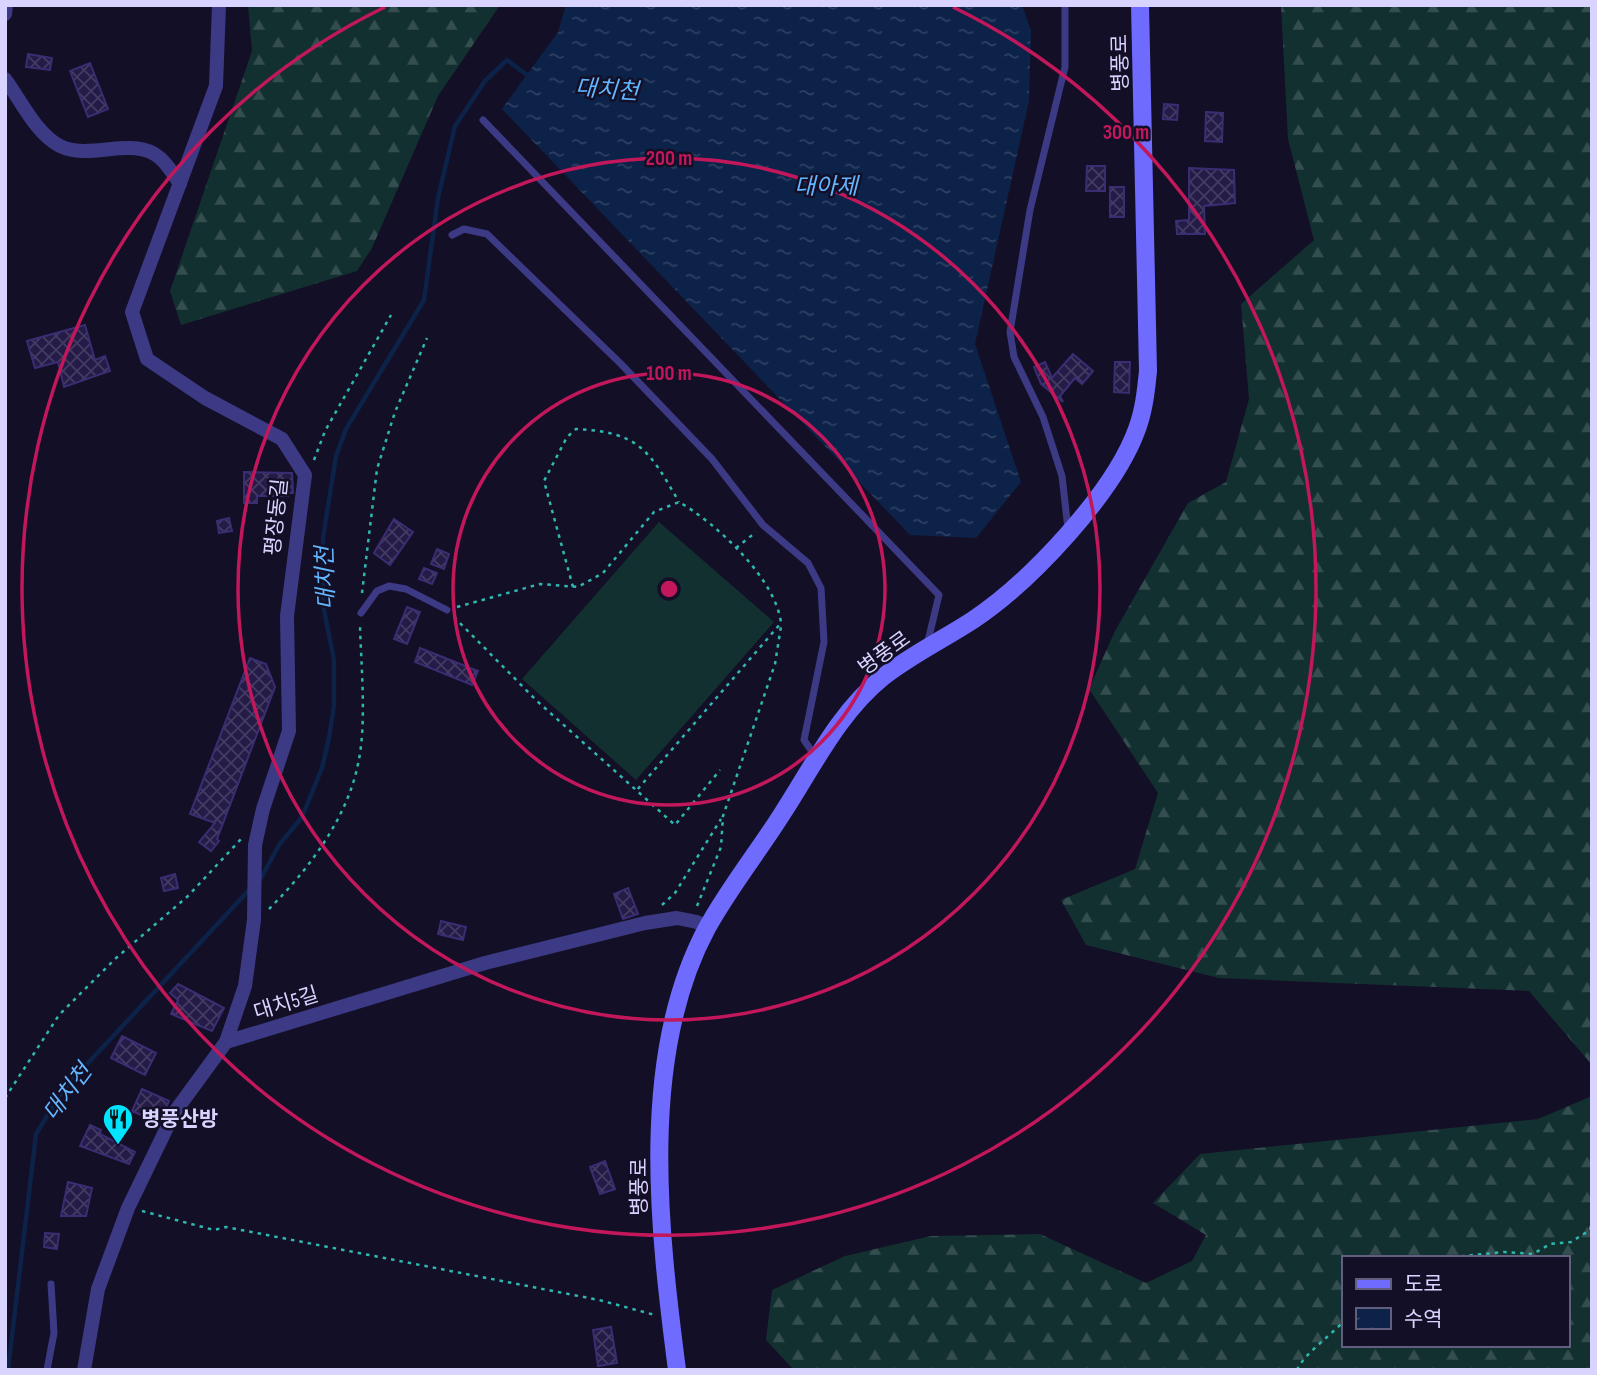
<svg xmlns="http://www.w3.org/2000/svg" width="1597" height="1375" font-family="'Sofia Sans Condensed','Noto Sans KR',sans-serif">
<defs>
<pattern id="forest-firs" width="22" height="20" patternUnits="userSpaceOnUse" patternTransform="scale(1.75)"><rect width="22" height="20" fill="#12302f"/><path d="M5 1l3.5 6h-7zM16 11l3.5 6h-7z" fill="#344d4e"/></pattern>
<pattern id="water-ripples" width="26" height="14" patternUnits="userSpaceOnUse" patternTransform="scale(1.75)"><rect width="26" height="14" fill="#0c2248"/><path d="M2 4q2-2 4 0t4 0M15 11q2-2 4 0t4 0" fill="none" stroke="#2f4163"/></pattern>
<pattern id="building-cross-hatch" width="8" height="8" patternUnits="userSpaceOnUse" patternTransform="scale(1.75)"><rect width="8" height="8" fill="#241b47"/><path d="M0 0l8 8M0 8l8-8" fill="none" stroke="#433b63"/></pattern>
</defs>
<rect width="100%" height="100%" fill="#130f26"/>
<g fill="url(#forest-firs)" fill-rule="evenodd">
<path d="M248,5h252l-62,91 -66,152 -15,23 -176,54 -11,-34 82,-240z"/>
<path d="M1281,5h311v1060l-63,-74 -310,-13 -133,-33 -25,-45 74,-31 23,-76 -69,-104 26,-58 73,-128 38,-21 23,-83 -8,-95 73,-64 -26,-101z"/>
<path d="M1592,1096v274h-798l-28,-30 6,-50 73,-34 86,-20 109,-2 106,49 46,-22 14,-26 -53,-32 47,-49 338,-35zM1343,1258h224v87h-224z"/>
</g>
<path fill="#12302f" d="M659,522l115,100 -138,158 -114,-101z"/>
<path fill="url(#water-ripples)" d="M566,5h456l9,26 -2,70 -54,243 46,138 -45,56 -66,-3 -408,-426 56,-77z"/>
<g fill="none" stroke-linecap="round" stroke-linejoin="round">
<g stroke="#0c2248" stroke-width="4.5">
<path d="M260,880l19,-35 23,-28 20,-49 7,-30 5,-33v-45l-11,-55v-67l13,-82 10,-27 78,-129 14,-102 17,-72 30,-45 22,-21 24,18"/>
<path d="M8,1370l28,-236 27,-44 188,-202"/>
</g>
</g>
<g fill="url(#building-cross-hatch)" stroke="#3b2d73" stroke-width="2">
<path d="M28,54l24,4 -2,12 -24,-3z"/>
<path d="M90,63l18,46 -20,8 -18,-46z"/>
<path d="M1164,104l14,1 -1,15 -14,-1z"/>
<path d="M1206,112l17,1 -1,29 -17,-1z"/>
<path d="M1087,166h18v25h-19z"/>
<path d="M1189,168l45,2 1,33 -31,3 1,28h-28l-1,-13 13,-1z"/>
<rect x="1110" y="187" width="14" height="30"/>
<path d="M85,325l10,35 10,-4 5,15 -46,16 -6,-25 -23,6 -8,-27z"/>
<path d="M1073,354l20,17 -11,13 -7,-6 -15,18 3,6 -22,-18 -7,-17 11,-5 7,16z"/>
<path d="M1115,362h15l-1,31 -15,-1z"/>
<path d="M244,472l48,1 1,20h-5v3h-31v7h-13z"/>
<path d="M229,518l3,13 -13,2 -2,-12z"/>
<path d="M394,519l19,13 -23,33 -16,-12z"/>
<path d="M437,549l12,5 -5,15 -13,-5z"/>
<path d="M424,568l13,5 -5,11 -13,-5z"/>
<path d="M407,607l13,5 -13,32 -13,-5z"/>
<path d="M420,648l58,23 -6,14 -57,-23z"/>
<path d="M250,658l16,6 9,23 -58,152 2,2 -8,10 -12,-9 16,-19 -25,-9z"/>
<path d="M175,874l3,14 -14,3 -3,-13z"/>
<path d="M628,888l10,26 -15,5 -9,-25z"/>
<path d="M441,921l25,6 -3,13 -25,-6z"/>
<path d="M178,984l46,24 -12,23 -41,-17 7,-14 -8,-7z"/>
<path d="M122,1036l34,17 -11,22 -34,-17z"/>
<path d="M142,1089l27,12 -10,22 -27,-12z"/>
<path d="M90,1125l11,5 -1,4 35,18 -6,12 -49,-18z"/>
<path d="M605,1161l10,28 -15,5 -10,-27z"/>
<path d="M68,1182l24,6 -6,28h-25z"/>
<path d="M45,1233l14,1 -2,15 -13,-2z"/>
<path d="M611,1327l6,36 -19,3 -5,-36z"/>
</g>
<g fill="none" stroke-linecap="round" stroke-linejoin="round">
<g stroke="#2fb8b0" stroke-width="2.5" stroke-dasharray="3.5 5" stroke-linecap="butt">
<path d="M314,460l11,-29 66,-116"/>
<path d="M736,548l20,-16"/>
<path d="M573,587l-29,-106 23,-44 9,-8c63,3 73,21 103,73"/>
<path d="M362,593l15,-124 18,-57 32,-74"/>
<path d="M457,607l83,-23 38,3 25,-14 51,-61 25,-10c37,21 97,77 102,121l-144,167"/>
<path d="M454,617l83,84 138,124 45,-55"/>
<path d="M662,905l13,-12 46,-74"/>
<path d="M697,906l24,-59 2,-31 52,-152 6,-38"/>
<path d="M269,909c39,-39 78,-90 89,-145 9,-40 3,-98 2,-139"/>
<path d="M5,1098l54,-83 56,-56 73,-63 54,-58"/>
<path d="M142,1211l72,19 12,-3 373,73 56,15"/>
<path d="M1444,1258l60,-6 29,2 17,-10 21,-2 19,-12 2,-10"/>
<path d="M1297,1370c7,-16 33,-34 46,-48"/>
</g>
<g stroke="#3d3a85" stroke-width="7">
<path d="M1065,5v62l-35,143 -20,122 4,25 29,60 19,59 6,53"/>
<path d="M483,120l456,475 -12,50"/>
<path d="M452,235l12,-6 23,5 134,130 91,95 51,66 45,38 13,25 3,54 -20,98 11,16"/>
<path d="M361,613l16,-22 12,-5 17,3 41,21"/>
<path d="M47,1370l7,-37 -3,-49"/>
</g>
<g stroke="#3d3a85" stroke-width="14">
<path d="M219,5l-3,81 -84,226 15,47 58,39 77,41 23,36 -18,141 2,115 -26,78 -8,36 -1,75 -9,66 -19,56"/>
<path d="M5,14l1,-9"/>
<path d="M5,79c15,20 31,55 55,67 30,15 74,-11 100,12 8,7 14,17 20,26"/>
<path d="M84,1370l14,-81 30,-81 46,-95 52,-71 259,-79 160,-40 32,-5 20,4 10,7"/>
</g>
<path stroke="#6f6bff" stroke-width="18" d="M677,1370c-18,-139 -39,-314 30,-442 22,-40 51,-76 75,-114 30,-46 57,-102 101,-137 28,-22 61,-38 90,-57 57,-38 141,-127 164,-191 7,-19 9,-38 11,-58l-8,-366"/>
</g>
<g fill="none" stroke="#c2185b" stroke-width="3.5">
<circle cx="669" cy="589" r="216"/>
<circle cx="669" cy="589" r="431"/>
<path d="M953 7A647 647 0 1 1 385 7"/>
</g>
<defs>
<g id="restaurant-pin" transform="scale(1.575)"><path d="M0 17L-7.5 6A9.5 9.5 0 1 1 7.5 6Z" fill="#00e5ff" stroke="#130f26"/><path d="M-5-6h1v4h1v-4h1v4h1v-4h1v5L-1.5 .5V6h-2V.5L-5-1ZM5-6V6H3V1.5H1.5Q1.5-4 5-6Z" fill="#111"/></g>
</defs>
<g fill-rule="evenodd">
<use href="#restaurant-pin" x="118" y="1119"/>
</g>
<g text-anchor="middle" stroke-width="5" stroke-linejoin="round" paint-order="stroke">
<g font-size="21" fill="#d9d4ff" stroke="#130f26">
<text transform="translate(1120 63) rotate(-91)" y="7">병풍로</text>
<text transform="translate(276 517) rotate(-84)" y="7">평장동길</text>
<text transform="translate(884 653) rotate(-36)" y="7">병풍로</text>
<text transform="translate(286 1003) rotate(-17)" y="7">대치5길</text>
<text transform="translate(639 1187) rotate(-90)" y="7">병풍로</text>
</g>
<g font-size="21" font-weight="bold" fill="#d9d4ff" stroke="#130f26" text-anchor="start">
<text x="141" y="1126">병풍산방</text>
</g>
<g font-size="23" font-style="italic" fill="#62b6ff" stroke="#130f26">
<text transform="translate(607 89) rotate(4)" y="8">대치천</text>
<text x="826" y="194">대아제</text>
<text transform="translate(325 578) rotate(-92)" y="8">대치천</text>
<text transform="translate(67 1092) rotate(-53)" y="8">대치천</text>
</g>
</g>
<circle cx="669" cy="589" r="10" fill="#c2185b" stroke="#130f26" stroke-width="3.5"/>
<g font-size="21" text-anchor="middle" font-weight="bold" fill="#c2185b" stroke="#130f26" stroke-width="5" stroke-linejoin="round" paint-order="stroke">
<text x="1126" y="139">300 m</text>
<text x="669" y="165">200 m</text>
<text x="669" y="380">100 m</text>
</g>
<rect width="1597" height="1375" fill="none" stroke="#d9d4ff" stroke-width="14"/>
<rect x="1342" y="1256" width="228" height="91" fill="#130f26" stroke="#625e7d" stroke-width="2"/>
<rect x="1356" y="1279" width="35" height="10" fill="#6f6bff" stroke="#625e7d" stroke-width="2"/>
<text x="1404" y="1291" font-size="21" fill="#d9d4ff">도로</text>
<rect x="1356" y="1308" width="35" height="21" fill="url(#water-ripples)" stroke="#625e7d" stroke-width="2"/>
<text x="1404" y="1326" font-size="21" fill="#d9d4ff">수역</text>
</svg>
